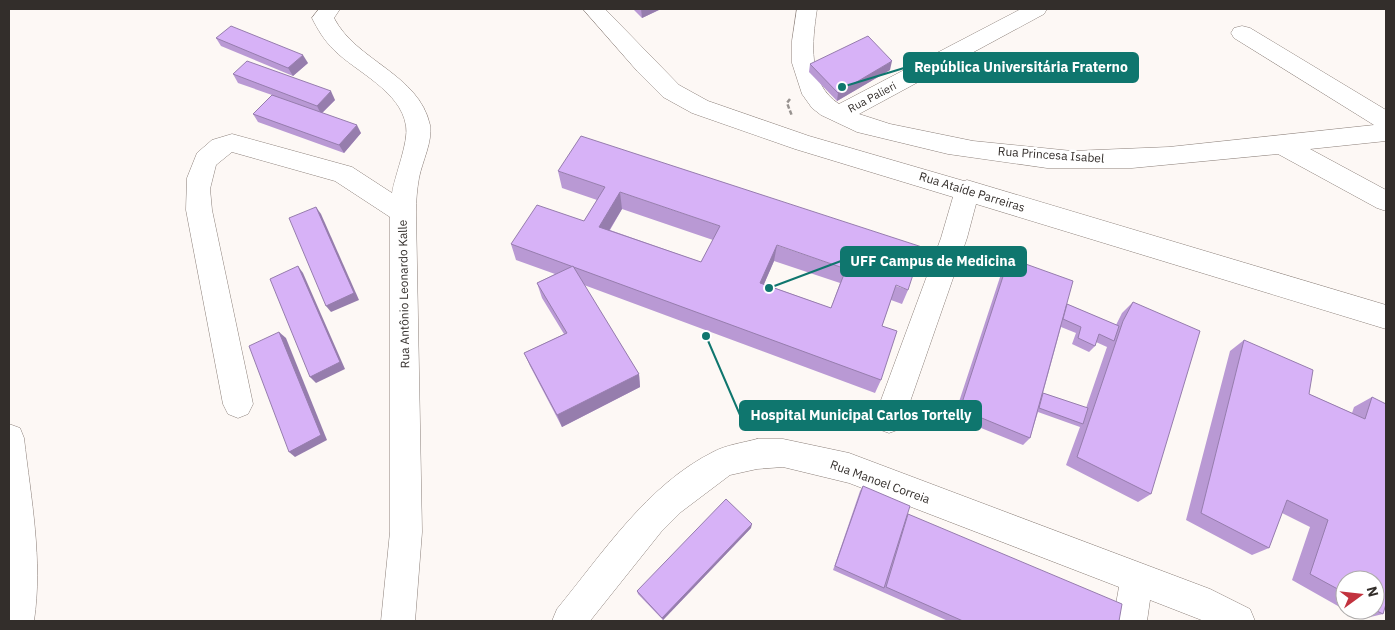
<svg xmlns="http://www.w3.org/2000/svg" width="1395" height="630" font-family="'IBM Plex Sans',sans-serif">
<rect width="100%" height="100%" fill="#fdf8f5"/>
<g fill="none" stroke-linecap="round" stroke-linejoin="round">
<g stroke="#8c807a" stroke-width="1">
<g id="minor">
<path d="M319,9h21l-6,9c22,43 85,56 96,107 3,16 -8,37 -11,53 -2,11 -3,23 -3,34l6,320 -7,89h-34l9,-89v-315l-55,-36 -103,-29 -16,13 -6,24 2,21 41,194 -5,10 -10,4 -10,-4 -5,-10 -37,-194 1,-32 10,-25 15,-13 20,-6 120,33 40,26c3,-18 17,-52 14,-67 -5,-35 -50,-54 -72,-76 -10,-10 -16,-20 -22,-32z"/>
<path d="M583,9h22l74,76 29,16 101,35 155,45 3,-1 419,125v24l-410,-125 -9,34 -63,181 -4,10 -11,4 -11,-4 -4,-10 67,-181 12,-41 -158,-48 -103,-36 -29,-16 -25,-25z"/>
<path d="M797,9h20c-5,33 -10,74 22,95l182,-95h26l-3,5 -185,100 31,10 83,17 99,10 97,-4 205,-22 -140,-87 -3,-5 3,-5 8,-2 8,2 136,82v31l-76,8 76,41v21l-9,-3 -99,-54 -146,14h-85l-99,-14 -91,-22 -36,-17 -9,-7 -10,-14 -10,-31v-22z"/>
<path d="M9,424l11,4 4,10c7,61 19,122 10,183h-25z"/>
<path d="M757,439h26l66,14 361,136 40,20 5,12h-51l-54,-21 -3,21h-34l6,-34 -270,-104 -66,-16 -26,2 -27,6 -49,37 -20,20 -71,89h-38l5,-12c46,-56 90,-124 156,-157 13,-7 29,-9 44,-13z"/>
</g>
</g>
<path stroke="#989390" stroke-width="2.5" stroke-dasharray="4.5 2" stroke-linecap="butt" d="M790,99l-3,4 5,13"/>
<use href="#minor" fill="#fff" fill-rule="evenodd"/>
</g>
<g fill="#b999d4" fill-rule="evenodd">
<path d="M633,9h28l-19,9z"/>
<path d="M216,38l92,25 -15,13 -72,-30z"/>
<path d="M810,64l80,6 -53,31 -28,-29z"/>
<path d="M233,74l102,26 -13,13 39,20 -17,20 -86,-31 -5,-8 19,-19 -34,-12z"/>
<path d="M558,171l350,119 -6,14 -11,-4 -9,26 -1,54 -6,13 -291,-108 55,89 1,13 -78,40 -32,-61 -6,-13 40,-19 -22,-36 -5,-15 18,-9 -39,-14 -5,-16 73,-23 13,-21 -35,-12zM622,209l91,31 -12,22 -91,-32zM774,261l66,22 -9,25 -67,-24z"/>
<path d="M1009,258l58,46 49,21 6,-12 11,-11 18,192 -13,8 -72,-37 14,-38 -42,-15 -8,26 -7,7 -69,-28 49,-149zM1061,327l15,6 -4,11 17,8 6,-6 1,-4 11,5 -21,61 -43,-15z"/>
<path d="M1244,340l65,54 43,19 2,-6 18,-10 11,217 -21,5 -16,-9h29l-30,-30v30l-53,-30 18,-53 -28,-14 -13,35 -17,7 -66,-35 44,-169z"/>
<path d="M863,486l44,29 1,-1 211,107h-171l-115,-51 27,-79z"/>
<path d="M751,528l-88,92 -25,-26 -1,-3z"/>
</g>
<g fill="#967dad">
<path d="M641,9h20l-19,9z"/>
<path d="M303,55l5,8 -15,13 -5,-8z"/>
<path d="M892,61l-2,9 -53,31 1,-8z"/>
<path d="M331,91l4,9 -14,14 -4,-8z"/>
<path d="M357,125l4,8 -17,20 -5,-8z"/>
<path d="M620,192l2,17 -20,33 -3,-15z"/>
<path d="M316,207l5,7 38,86 -28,12 -5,-6z"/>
<path d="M777,245l-3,16 -16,37 2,-15z"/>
<path d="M298,266l5,7 42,96 -29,14 -6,-6z"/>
<path d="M279,332l7,6 41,102 -32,17 -6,-5z"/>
<path d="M639,374l1,13 -78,40 -5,-12z"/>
<path d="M752,524l-1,4 -88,92 -1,-2z"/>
</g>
<g fill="#d7b2f7" stroke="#967dad" fill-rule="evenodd">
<path d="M231,26l72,29 -15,13 -72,-30z"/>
<path d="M868,36l24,25 -54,32 -28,-29z"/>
<path d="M247,61l84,30 -14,15 -84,-32z"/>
<path d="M272,95l85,30 -18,20 -86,-31z"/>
<path d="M581,136l341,111 -14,43 -12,-5 -14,41 15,5 -16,49 -370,-136 26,-39 47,16 21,-34 -47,-16zM620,192l100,34 -19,36 -102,-35zM777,245l69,24 -15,39 -71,-25z"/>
<path d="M316,207l38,86 -28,13 -37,-88z"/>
<path d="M1009,258l64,23 -43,157 -70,-29z"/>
<path d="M298,266l42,96 -30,15 -40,-98z"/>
<path d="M573,266l66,108 -82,41 -33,-62 43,-20 -30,-50z"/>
<path d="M1133,302l67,29 -49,163 -74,-37 46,-136z"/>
<path d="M1067,304l52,22 -5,15 -15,-7 -4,12 -17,-8 3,-11 -18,-8z"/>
<path d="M279,332l42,103 -32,17 -40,-106z"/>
<path d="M1244,340l69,30 -4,24 56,25 7,-22 14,7v200l-3,10 -8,-4v-30h-30v13l-35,-19 18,-54 -41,-20 -18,48 -68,-35z"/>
<path d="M1043,393l45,15 -5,16 -44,-16z"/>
<path d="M863,486l47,20 -26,82 -49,-22z"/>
<path d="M726,499l26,25 -90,94 -25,-27z"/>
<path d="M908,514l214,90 -3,17h-156l-77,-34z"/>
</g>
<g text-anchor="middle" stroke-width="5" stroke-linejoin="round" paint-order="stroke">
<g font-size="11" fill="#332e2b" stroke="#fff">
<text transform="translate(872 97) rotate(-28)" y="4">Rua Palieri</text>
</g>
<g font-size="12" fill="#332e2b" stroke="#fff">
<text transform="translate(1051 155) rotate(4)" y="4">Rua Princesa Isabel</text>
<text transform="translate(972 192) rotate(17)" y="4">Rua Ataíde Parreiras</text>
<text transform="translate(404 294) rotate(-91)" y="4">Rua Antônio Leonardo Kalle</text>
<text transform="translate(880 482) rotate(20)" y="4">Rua Manoel Correia</text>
</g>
</g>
<path fill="none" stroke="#0f766e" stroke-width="2" d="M842 87L904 68M769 288L841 261M706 336L740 415"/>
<g fill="#0f766e" stroke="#fff" stroke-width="2">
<circle cx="842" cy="87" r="5"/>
<circle cx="769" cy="288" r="5"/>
<circle cx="706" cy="336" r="5"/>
</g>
<g fill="#0f766e" stroke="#0f766e" stroke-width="2">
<rect x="904" y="53" width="234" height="29" rx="5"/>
<rect x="841" y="247" width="185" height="29" rx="5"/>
<rect x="740" y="401" width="241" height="29" rx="5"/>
</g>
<g font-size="14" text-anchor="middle" font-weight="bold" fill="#fff">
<text x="1021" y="72">República Universitária Fraterno</text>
<text x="933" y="266">UFF Campus de Medicina</text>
<text x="861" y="420">Hospital Municipal Carlos Tortelly</text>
</g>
<rect width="1395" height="630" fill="none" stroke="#332e2b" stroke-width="20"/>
<g transform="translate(1360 595) rotate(75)"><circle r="24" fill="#ffffff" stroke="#adabaa"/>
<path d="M0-4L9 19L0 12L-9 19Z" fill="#c2323e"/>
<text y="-8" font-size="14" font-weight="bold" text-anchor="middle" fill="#332e2b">N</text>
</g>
</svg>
